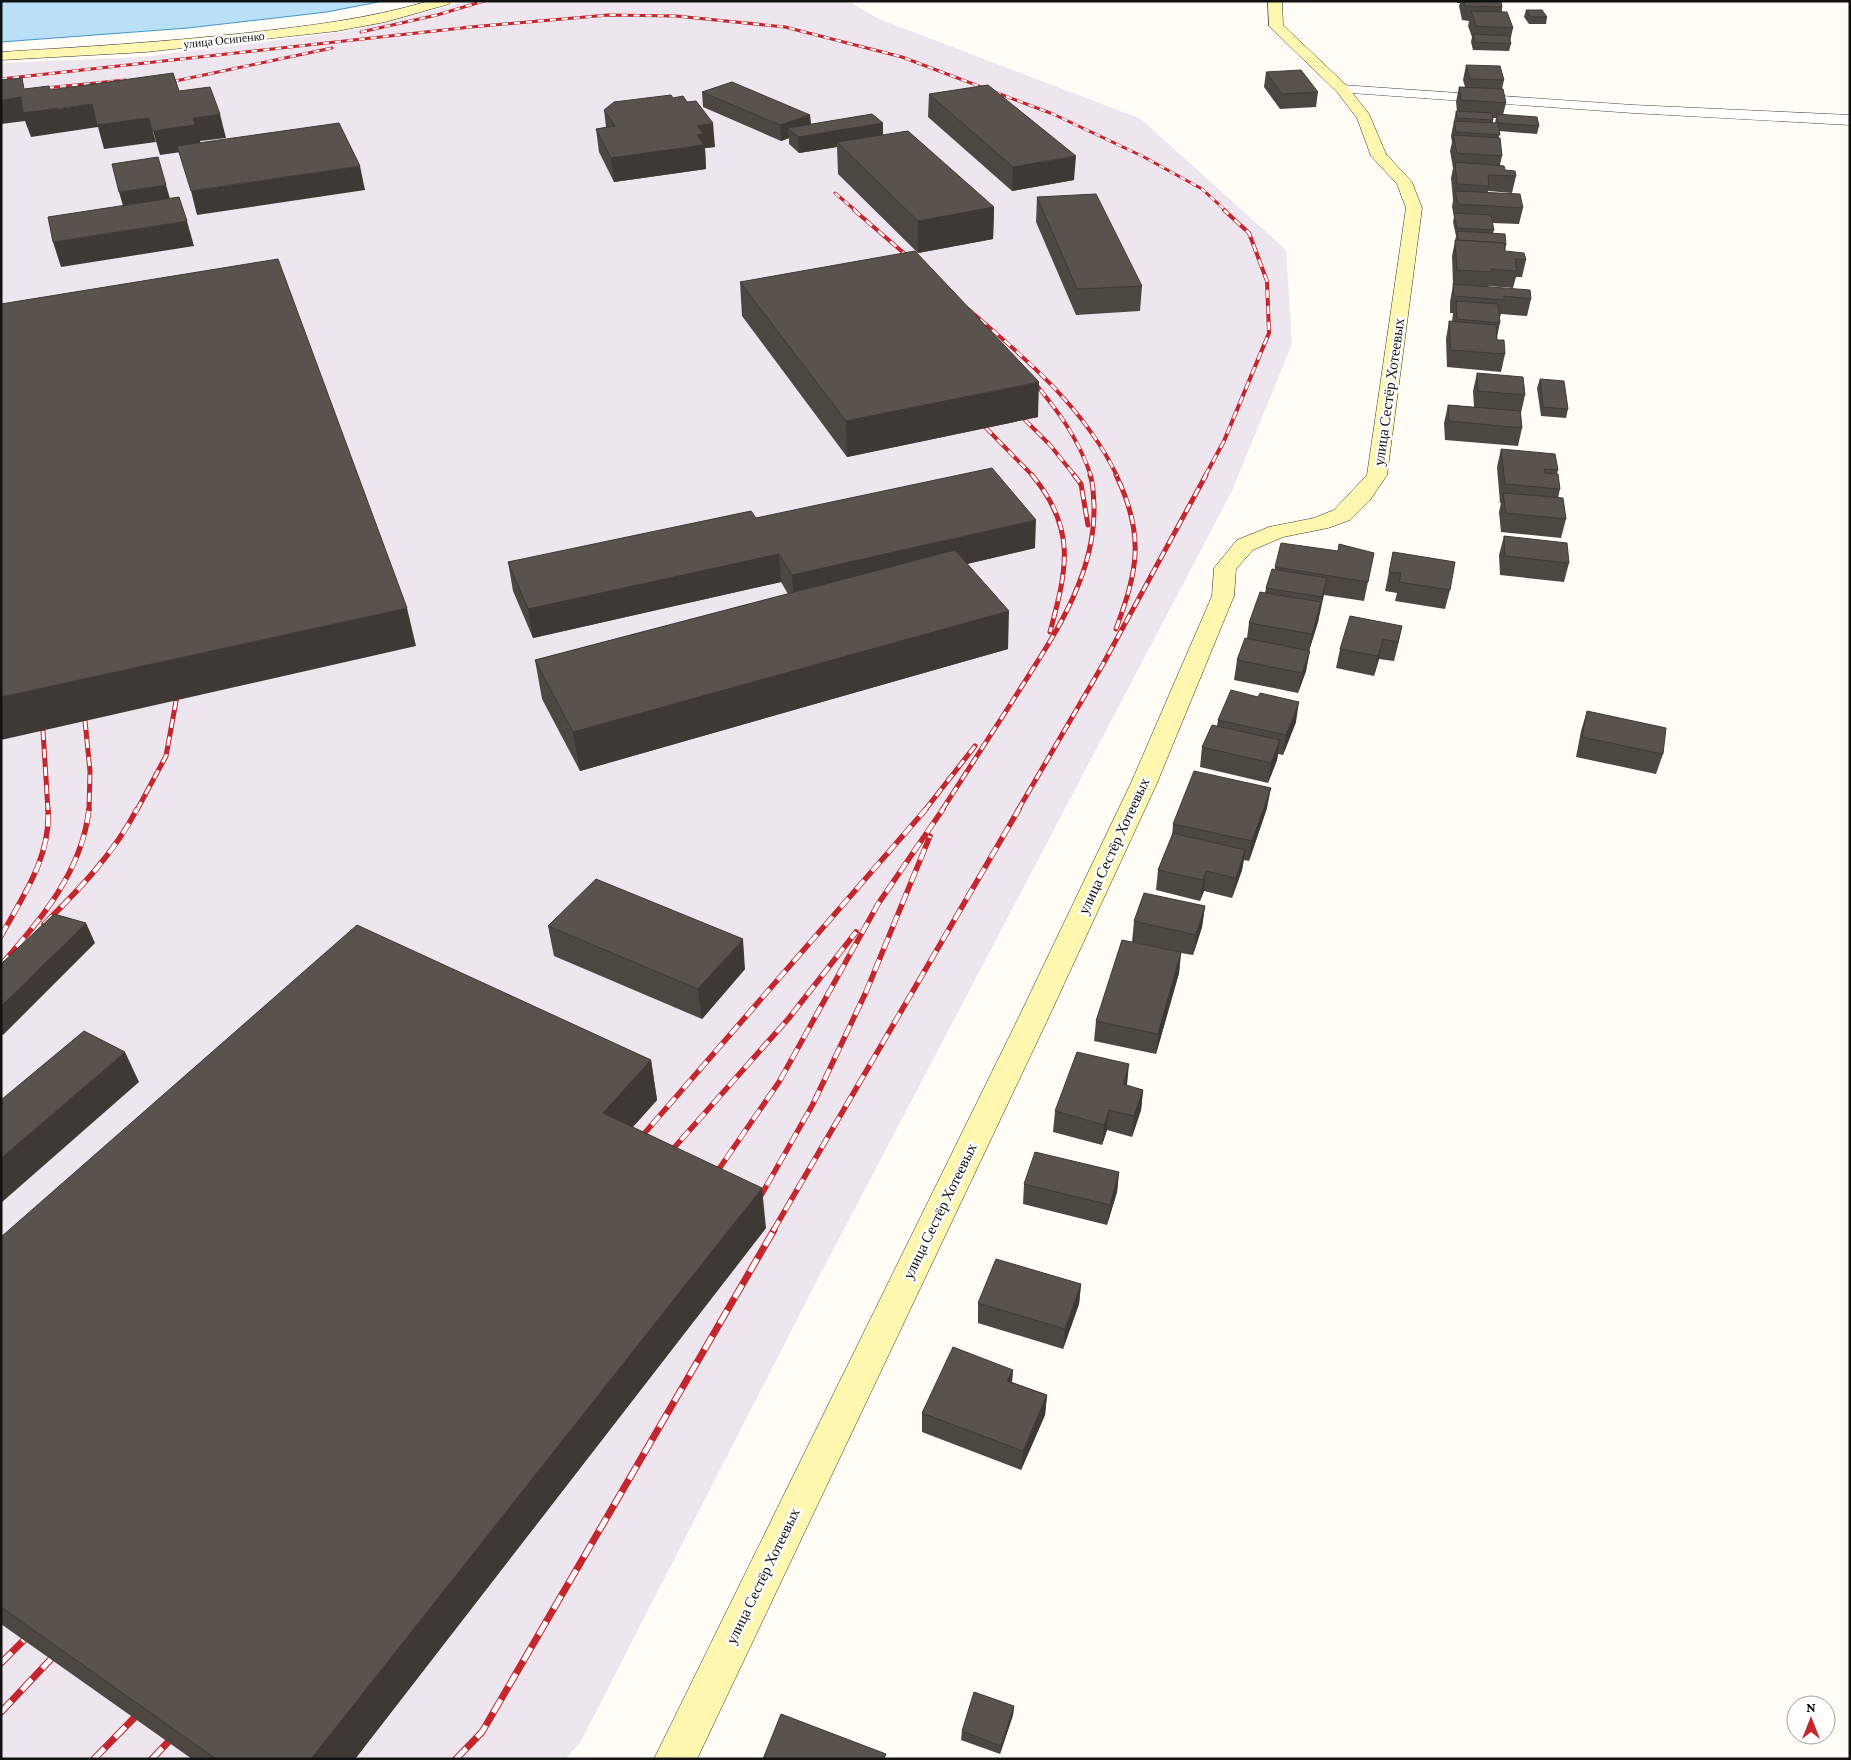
<svg xmlns="http://www.w3.org/2000/svg" width="1851" height="1760" font-family="'Crimson Pro',serif">
<rect width="100%" height="100%" fill="#fffdf5"/>
<path fill="#eee6ef" d="M468,1h380l31,18 262,100 145,131 6,94 -60,147 -410,780 -242,472 -15,16h-564v-1696l141,-6 207,-26z"/>
<path fill="#b9e0f7" stroke="#3f96cf" d="M1,1h382l-56,11 -139,16 -187,14z"/>
<g fill="none" stroke-linecap="round" stroke-linejoin="round">
<g stroke="#444" stroke-width="1">
<path id="street" d="M1342,85l291,20 217,10v10l-217,-12 -296,-21 -2,-3 2,-3z"/>
</g>
<g stroke="#333" stroke-width="1">
<g id="secondary">
<path d="M429,1h21l-1,3 -64,18 -48,9 -191,21 -145,8v-8c82,-5 164,-10 245,-19 63,-7 122,-14 183,-32z"/>
<path d="M1268,1h14l1,24 64,61 22,28 17,40 26,28 10,26 -35,267 -17,25 -20,20 -22,8 -45,9 -30,13 -17,19 -2,27 -77,187 -111,240 -349,736h-43l362,-736 115,-240 81,-187 2,-28 23,-28 32,-13 45,-9 20,-8 33,-35 39,-267 -9,-24 -26,-28 -14,-38 -20,-26 -68,-66z"/>
</g>
</g>
<use href="#street" fill="#fff" fill-rule="evenodd"/>
<use href="#secondary" fill="#fff6b0" fill-rule="evenodd"/>
<g stroke="#c4262e" stroke-width="3">
<g id="rail-far4">
<path d="M361,32l76,-17 47,-14"/>
<path d="M1,79l470,-52 137,-12 68,1 109,11 117,30 151,57 91,43 58,32 24,22"/>
<path d="M161,84l171,-36"/>
<path d="M36,89l89,-9"/>
<path d="M835,193l21,18"/>
</g>
</g>
<g stroke="#c4262e" stroke-width="4">
<g id="rail-far3">
<path d="M854,210l59,51"/>
<path d="M968,309c57,49 116,98 149,167"/>
<path d="M1030,377c27,33 47,58 61,99"/>
<path d="M1025,420l25,25 25,31"/>
<path d="M986,428l47,48"/>
<path d="M1205,476l19,-35 45,-108 -2,-52 -18,-48 -25,-23"/>
</g>
</g>
<g stroke="#c4262e" stroke-width="5">
<g id="rail-far2">
<path d="M1032,475c45,54 35,94 18,157"/>
<path d="M1074,475l7,9 7,41"/>
<path d="M1116,629c22,-59 29,-94 0,-154"/>
<path d="M85,721l5,50 -1,39"/>
<path d="M43,731l5,79"/>
<path d="M137,810l29,-54 11,-60 -1,-9"/>
<path d="M925,810l50,-64"/>
<path d="M942,810c23,-35 45,-70 68,-105 38,-61 86,-125 84,-200 -1,-10 0,-20 -4,-30"/>
<path d="M1018,810l84,-144 104,-191"/>
</g>
</g>
<g stroke="#c4262e" stroke-width="5.5">
<g id="rail-far1">
<path d="M44,924c36,-35 70,-71 93,-115"/>
<path d="M1,936c22,-40 50,-79 47,-127"/>
<path d="M1,965c40,-46 81,-93 88,-156"/>
<path d="M636,1143l290,-334"/>
<path d="M665,1158l124,-140 67,-86"/>
<path d="M712,1179l67,-97 99,-178 65,-95"/>
<path d="M755,1206l58,-102 53,-112 64,-156"/>
<path d="M773,1231l246,-422"/>
</g>
</g>
<g stroke="#c4262e" stroke-width="7">
<g id="rail">
<path d="M1,1663l23,-23"/>
<path d="M1,1712l50,-53"/>
<path d="M94,1759l40,-41"/>
<path d="M152,1759l16,-17"/>
<path d="M456,1759l26,-27 292,-502"/>
</g>
</g>
<use href="#rail-far4" stroke="#fff" stroke-width="2" stroke-dasharray="6" stroke-linecap="butt"/>
<use href="#rail-far3" stroke="#fff" stroke-width="2.5" stroke-dasharray="8" stroke-linecap="butt"/>
<use href="#rail-far2" stroke="#fff" stroke-width="3" stroke-dasharray="9" stroke-linecap="butt"/>
<use href="#rail-far1" stroke="#fff" stroke-width="4" stroke-dasharray="12" stroke-linecap="butt"/>
<use href="#rail" stroke="#fff" stroke-width="5" stroke-dasharray="15" stroke-linecap="butt"/>
</g>
<g fill="#4d4742" fill-rule="evenodd">
<path d="M1457,1h44l1,6v5l11,16 -3,14 1,2 -2,7 -36,-1 -2,-8 1,-5 -4,-11 1,-5 -7,-1 -3,-14 1,-3h-3z"/>
<path d="M1526,10l21,7 -1,7h-17l-5,-7z"/>
<path d="M1466,65l38,15 -2,9 4,14 -3,12 36,11 -2,8 -38,-3v7l3,18 -2,9 5,5 11,6 -4,17 -24,-2v2l35,15 -4,16 -27,-1 2,7 -1,3 13,12 -1,6 21,9 -4,17h-6l-3,11 -25,-2v1l43,12 -4,17 -26,-2 -1,3v6l-3,14v3l8,14 -4,18 -54,-5 -1,-28 3,-18 3,1 1,-9h-3v-11l3,-17 -1,-29 4,-20 -3,-14 1,-5 -2,-10 1,-7 -2,-22 2,-10 -3,-17 2,-9 -1,-6 5,-25h1l-1,-9 3,-15h6l-2,-7zM1493,118h3l-1,5h-2z"/>
<path d="M1266,72l52,20 -2,15 -36,2 -16,-22z"/>
<path d="M702,92l108,23 1,9 72,-1v12l111,72 -1,32 -75,14 -80,-79 -1,-27 -38,6 -10,-9v-6l-8,3 -78,-34z"/>
<path d="M929,94l145,86 -62,11 -84,-74z"/>
<path d="M604,110l111,37 -10,1 1,21 -92,13 -15,-30 -3,-23 10,-2z"/>
<path d="M1037,197l105,89 -2,25 -64,4 -40,-93z"/>
<path d="M740,282l298,135 -191,40 -105,-141z"/>
<path d="M1477,373l48,22 -4,18 1,15 -4,18 -73,-6 -1,-17 4,-18 26,2 -1,-16z"/>
<path d="M1540,379l28,30 -2,9 -25,-2 -4,-28z"/>
<path d="M1501,449l57,21 -1,4 3,15 -2,9 8,21 -5,19 -60,-6 -2,-20 2,-9h-1l-3,-36z"/>
<path d="M756,518l279,30 -68,16 41,85 -428,122 -38,-72 -7,-39 253,-66 -7,-12 -248,56 -20,-47 -5,-29z"/>
<path d="M1504,536l65,27 -5,19 -64,-7 -1,-20z"/>
<path d="M1338,551l36,2 -10,48 -40,-6 -6,27 -9,29 -3,20 -8,22 -64,-13 3,-20 10,-22 2,-15 16,-30 1,-5 9,-18v-3z"/>
<path d="M1393,552l57,38 -5,19 -50,-8 2,-8 -12,-2z"/>
<path d="M1402,626l-8,35 -15,-2 -5,17 -38,-8 4,-19z"/>
<path d="M1587,711l76,43 -7,20 -80,-17 5,-26z"/>
<path d="M1218,720l78,2 -13,33 -5,-1 -1,6 -9,23 -68,-16 2,-20 15,-21z"/>
<path d="M1267,808l-18,53 -5,-1 -2,10 -10,28 -28,-7 -4,10 -44,-11 2,-20 14,-34 1,-12z"/>
<path d="M1205,906l-3,21 -9,28 -12,-2 -2,20 -23,81 -62,-13 2,-20 64,-73 -28,-6 2,-21z"/>
<path d="M548,926l197,43 -43,50 -148,-63z"/>
<path d="M651,1060l6,40 -24,27 133,101 -411,531h-163l-191,-135v-387z"/>
<path d="M1127,1086l16,4 -2,20 -9,27 -25,-7 -5,15 -49,-13 2,-21z"/>
<path d="M1119,1172l-2,20 -10,33 -84,-21 1,-20z"/>
<path d="M1081,1284l-2,20 -16,45 -85,-26v-20z"/>
<path d="M1013,1370l-1,12 35,13 -2,20 -24,55 -99,-38v-19z"/>
<path d="M1014,1706l-1,9 -13,39 -39,-14 1,-9z"/>
</g>
<g fill="#3f3936">
<path d="M49,86l7,23 36,-5 57,14 7,24 -52,7 -6,-22 -67,10 -6,-16 -24,3v-24l49,-10z"/>
<path d="M220,114l6,24 -26,3 2,8 -42,6 -7,-24 40,-13z"/>
<path d="M810,115l1,15 -23,-2 1,10 -8,3 -1,-16z"/>
<path d="M713,123l2,24 -10,1 1,21 -92,13 -3,-24 86,-32z"/>
<path d="M883,123v16l-46,3v5l-38,6 -1,-16z"/>
<path d="M1076,156l-2,24 -62,11 1,-24z"/>
<path d="M360,166l5,24 -168,25 -6,-24z"/>
<path d="M166,185l5,17 -47,7 -5,-17z"/>
<path d="M994,207l-1,32 -75,14v-32z"/>
<path d="M187,221l7,25 -133,21 -8,-25z"/>
<path d="M1039,382l-1,35 -191,40 -1,-36z"/>
<path d="M1036,520l-1,28 -241,56 -2,-29z"/>
<path d="M779,554l2,28 -248,56 -5,-29z"/>
<path d="M1327,578l-4,19 -4,20 3,-20z"/>
<path d="M1321,602l-3,20 -10,32 4,-20z"/>
<path d="M407,608l9,38 -415,94v-43z"/>
<path d="M1009,611l-1,38 -428,122 -7,-39z"/>
<path d="M1402,626l-4,19 -4,16 4,-19z"/>
<path d="M1383,639l-4,20 -5,17 4,-20z"/>
<path d="M1310,651l-4,20 -8,22 4,-20z"/>
<path d="M1299,702l-3,20 -13,33 3,-20z"/>
<path d="M1280,740l-3,20 -9,23 3,-20z"/>
<path d="M1271,788l-4,20 -18,53 3,-20z"/>
<path d="M1245,850l-3,20 -10,28 4,-20z"/>
<path d="M1206,871l-2,20 -4,10 3,-21z"/>
<path d="M1205,906l-3,21 -9,28 3,-20z"/>
<path d="M86,923l9,20 -92,92 -2,-2v-27z"/>
<path d="M743,939l2,30 -43,50 -4,-30z"/>
<path d="M1181,952l-2,21 -23,81 2,-20z"/>
<path d="M125,1052l14,30 -138,121v-45z"/>
<path d="M651,1060l6,40 -47,52 -7,-39z"/>
<path d="M1129,1064l-2,21 -7,20 3,-21z"/>
<path d="M1143,1090l-2,20 -9,27 2,-21z"/>
<path d="M1109,1110l-2,20 -5,15 2,-20z"/>
<path d="M1119,1172l-2,20 -10,33 3,-20z"/>
<path d="M762,1188l4,40 -411,531h-44z"/>
<path d="M1081,1284l-2,20 -16,45 2,-20z"/>
<path d="M1013,1370l-2,19 -4,-8z"/>
<path d="M1047,1395l-2,20 -24,55 2,-19z"/>
<path d="M1014,1706l-1,9 -13,39 1,-8z"/>
</g>
<g fill="#5a524d" stroke="#3f3936">
<path d="M1464,1h37l1,6 -37,-1z"/>
<path d="M1526,10h16l5,7h-16z"/>
<path d="M1471,11l36,1 6,16 -37,-2z"/>
<path d="M1473,34l36,2 2,8 -36,-2z"/>
<path d="M1466,65l34,1 4,14 -34,-1z"/>
<path d="M1301,70l17,22 -36,2 -16,-22z"/>
<path d="M173,73l6,18 31,-4 10,27 -27,4 2,7 -42,6 -4,-13 -52,7 -5,-21 -69,9 -2,-16 -20,3v-20l21,-2 2,11 25,-3 1,4z"/>
<path d="M732,82l78,33 -30,10 -78,-33z"/>
<path d="M988,85l88,71 -63,11 -84,-73z"/>
<path d="M1459,87l44,2 3,14 -45,-3z"/>
<path d="M671,95l2,3 10,-2 4,6 9,-1 17,22 -16,3 7,8 -7,1 7,10 -93,13 -15,-29 19,-3 -11,-16 10,-8z"/>
<path d="M1456,111l36,2 1,7 -36,-2z"/>
<path d="M872,114l11,9 -85,14 -10,-9z"/>
<path d="M1496,114l41,3 2,9 -41,-3z"/>
<path d="M1454,121l44,2 2,12 -44,-3z"/>
<path d="M339,123l21,43 -169,25 -14,-45z"/>
<path d="M908,131l86,76 -76,14 -81,-79z"/>
<path d="M1453,135l47,3 2,18 -45,-3z"/>
<path d="M158,157l8,28 -47,7 -7,-28z"/>
<path d="M1455,162l49,4 1,4 10,1 1,5 -28,-1 1,11 -32,-2z"/>
<path d="M1455,191l65,3 3,14 -65,-4z"/>
<path d="M1096,194l46,92 -65,3 -40,-92z"/>
<path d="M179,197l8,24 -134,21 -5,-25z"/>
<path d="M1454,213l37,2 3,15 -37,-2z"/>
<path d="M1457,231l48,3 1,11h-2v-2l-46,-3z"/>
<path d="M1455,240l49,3 1,8 19,2 2,7 -11,-1 2,12 -26,-2v3l-34,-2z"/>
<path d="M915,251l124,131 -193,39 -106,-139z"/>
<path d="M278,259l129,349 -406,89v-393z"/>
<path d="M1453,284l77,6 1,9 -27,-3v4l-50,-4z"/>
<path d="M1456,301l42,3 2,19 -43,-4z"/>
<path d="M1449,321l47,4 1,15h7l1,14 -54,-4z"/>
<path d="M1477,373l46,4 2,18 -47,-4z"/>
<path d="M1540,379l24,2 4,28 -25,-2z"/>
<path d="M1448,405l72,6 2,17 -73,-7z"/>
<path d="M1501,449l54,5 3,16 -14,-1 1,4 13,1 2,15 -55,-5z"/>
<path d="M992,468l44,52 -244,55 -13,-21 -251,55 -20,-47 243,-51 5,7z"/>
<path d="M1503,493l60,5 3,21 -60,-6z"/>
<path d="M1504,536l63,7 2,20 -64,-7z"/>
<path d="M1281,543l57,8 1,-7 35,9 -6,29 -93,-15z"/>
<path d="M955,550l54,61 -436,121 -38,-72z"/>
<path d="M1393,552l62,10 -5,28 -51,-8 2,-9 -12,-1z"/>
<path d="M1272,569l55,9 -5,19 -56,-9z"/>
<path d="M1260,592l61,10 -9,32 -63,-11z"/>
<path d="M1350,616l52,10 -4,16 -15,-3 -5,17 -38,-7z"/>
<path d="M1245,638l65,13 -8,22 -65,-13z"/>
<path d="M1231,690l27,7 2,-4 39,9 -13,33 -68,-15z"/>
<path d="M1587,711l79,17 -3,26 -81,-17z"/>
<path d="M1212,725l68,15 -9,23 -69,-16z"/>
<path d="M1194,771l77,17 -19,53 -79,-17z"/>
<path d="M1173,833l72,17 -9,28 -30,-7 -3,9 -45,-10z"/>
<path d="M596,879l147,60 -45,50 -150,-63z"/>
<path d="M1144,893l61,13 -9,29 -62,-14z"/>
<path d="M54,914l32,9 -85,83v-42z"/>
<path d="M357,925l294,135 -48,53 159,75 -451,571h-95l-215,-152v-370z"/>
<path d="M1122,940l59,12 -23,82 -62,-13z"/>
<path d="M84,1031l41,21 -124,106v-58z"/>
<path d="M1077,1052l52,12 -6,20 20,6 -9,26 -25,-6 -5,15 -49,-14z"/>
<path d="M1035,1152l84,20 -9,33 -86,-21z"/>
<path d="M996,1259l85,25 -16,45 -87,-26z"/>
<path d="M953,1347l60,23 -6,11 40,14 -24,56 -101,-38z"/>
<path d="M974,1692l40,14 -13,40 -39,-15z"/>
<path d="M781,1714l105,40 -2,5h-121z"/>
</g>
<g text-anchor="middle" stroke-width="5" stroke-linejoin="round" paint-order="stroke">
<g font-size="12" fill="#111" stroke="#fff">
<text transform="translate(224 40) rotate(-6)" y="4">улица Осипенко</text>
</g>
<g font-size="15" fill="#111" stroke="#fff">
<text transform="translate(1389 392) rotate(-82)" y="5">улица Сестёр Хотеевых</text>
<text transform="translate(1114 846) rotate(-65)" y="5">улица Сестёр Хотеевых</text>
<text transform="translate(940 1211) rotate(-64)" y="5">улица Сестёр Хотеевых</text>
<text transform="translate(763 1576) rotate(-64)" y="5">улица Сестёр Хотеевых</text>
</g>
</g>
<rect width="1851" height="1760" fill="none" stroke="#111111" stroke-width="5"/>
<g transform="translate(1811 1720)"><circle r="24" fill="#ffffff" stroke="#a0a0a0"/>
<path d="M0-4L9 19L0 12L-9 19Z" fill="#c4262e"/>
<text y="-8" font-size="14" font-weight="bold" text-anchor="middle" fill="#111111">N</text>
</g>
</svg>
